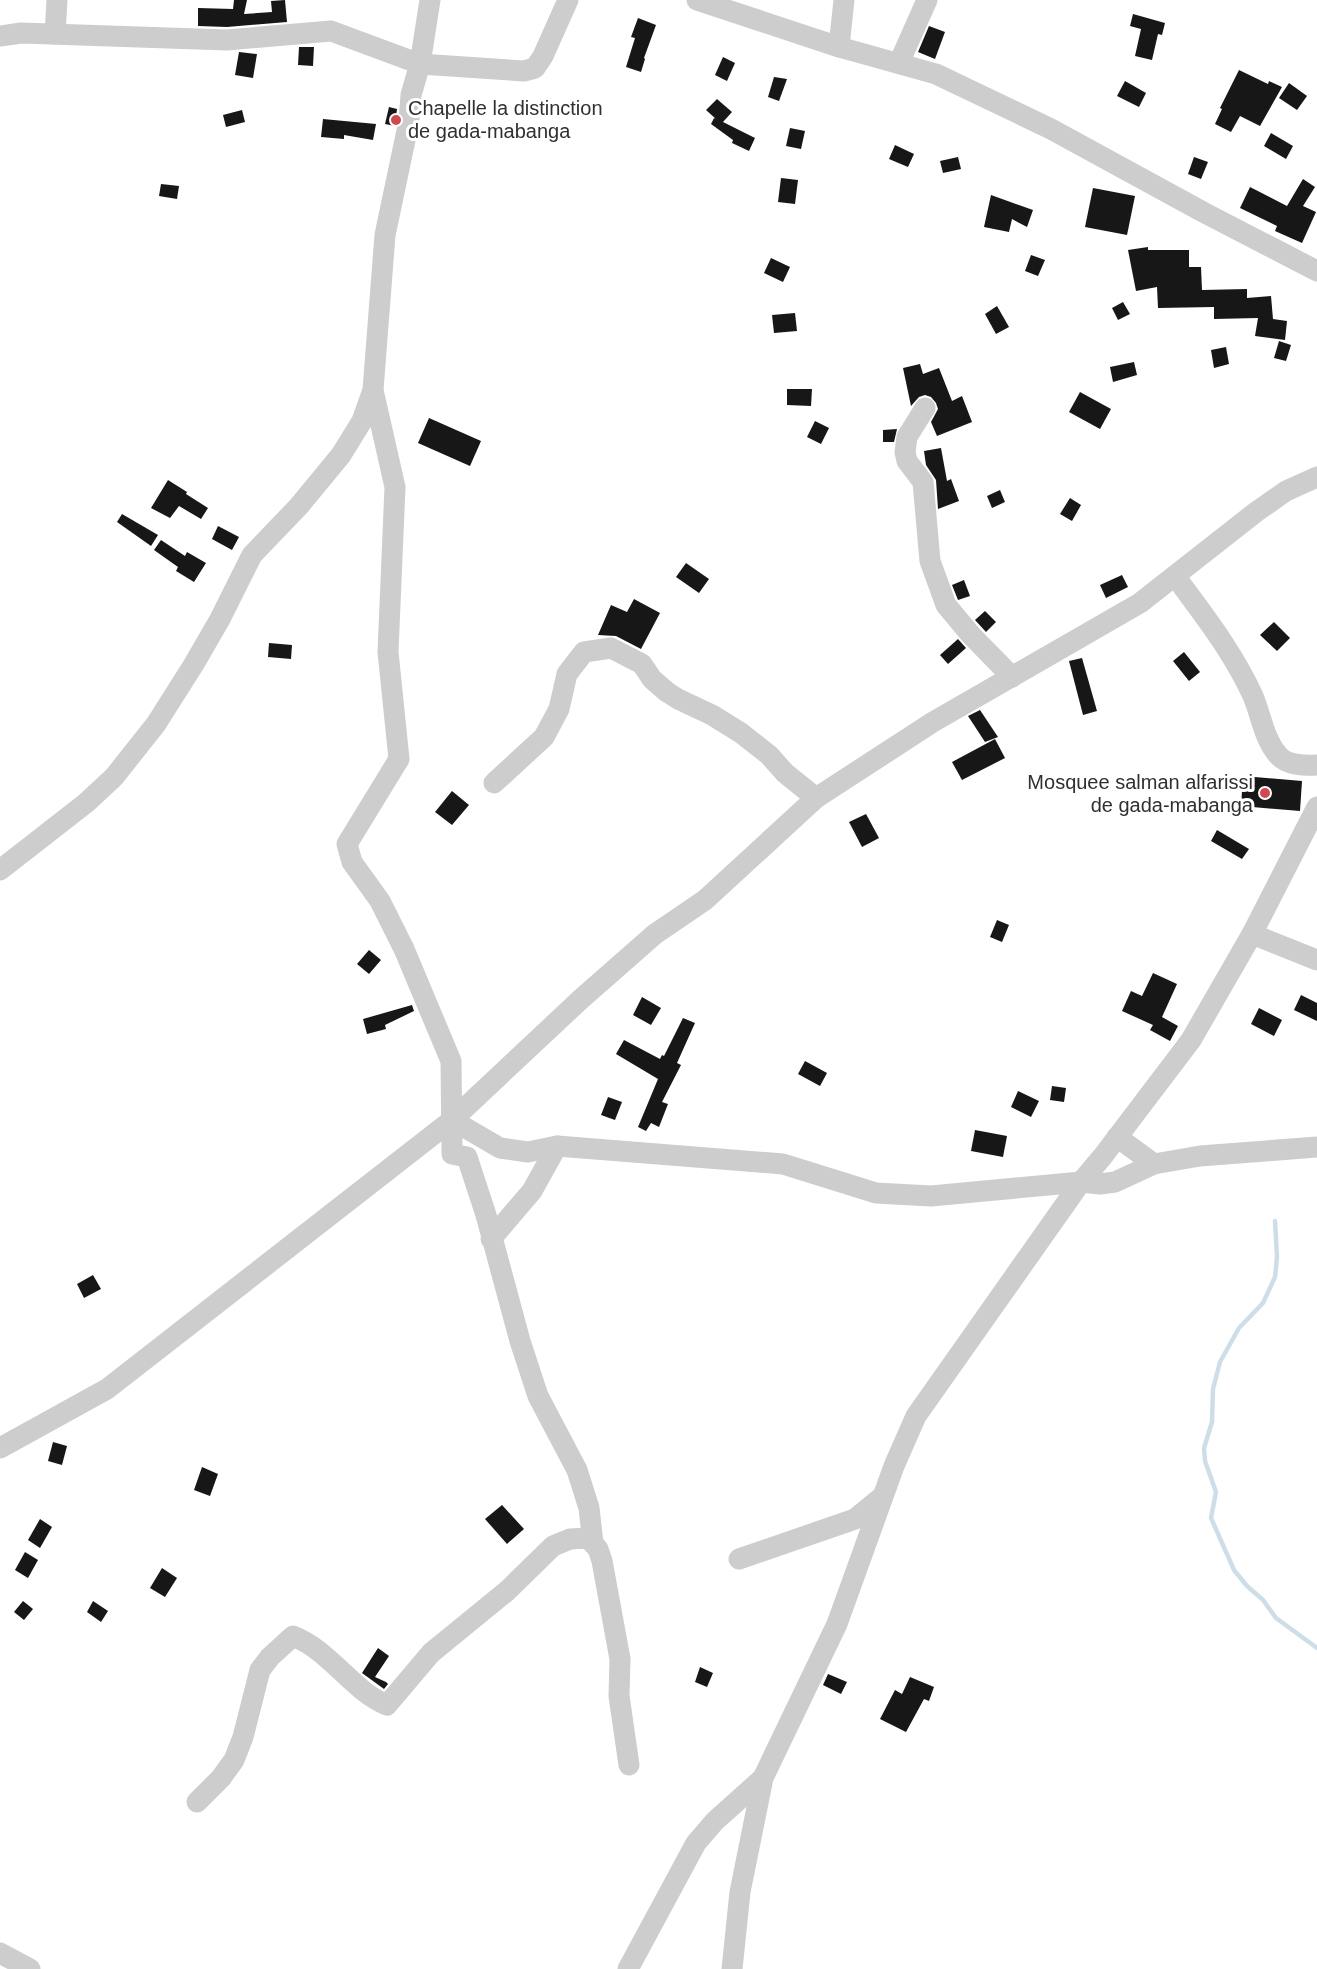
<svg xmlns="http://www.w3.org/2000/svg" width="1317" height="1969" font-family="Helvetica,sans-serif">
<rect width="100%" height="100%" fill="#fff"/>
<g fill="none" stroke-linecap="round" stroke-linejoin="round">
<path stroke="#cedee8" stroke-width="4.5" d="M1275,1221l2,36 -2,20 -12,26 -24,25 -19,34 -7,27 -1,33 -8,26 1,13 11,31 -5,26 23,52 13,16 16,14 13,18 41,30"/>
</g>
<g fill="#171717">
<path d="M234,0h13l-3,14 28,-2 -1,-11 14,-1 2,22 -60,5 -29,-1v-18l35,1z"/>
<path d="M1133,14l32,9 -3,12 -4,-1 -6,26 -17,-4 6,-27 -11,-3z"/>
<path d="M638,18l18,7 -12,33 1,1 -4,13 -15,-5 9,-29 -4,-1z"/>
<path d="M929,26l16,6 -10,27 -17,-7z"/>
<path d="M299,47h15l-1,19 -15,-1z"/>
<path d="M239,52l18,2 -4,24 -18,-3z"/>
<path d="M723,57l12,6 -8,18 -12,-6z"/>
<path d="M1239,70l29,14 1,-3 13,6 -22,39 -20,-10 -9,16 -16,-8 7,-15 -2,-1z"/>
<path d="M774,77l13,2 -8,22 -11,-4z"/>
<path d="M1125,81l21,12 -7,14 -22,-11z"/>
<path d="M1289,83l18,13 -10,14 -18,-12z"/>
<path d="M717,99l15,13 -9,10 32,16 -6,13 -17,-8 1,-3 -22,-16 3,-6 2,1 -10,-9z"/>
<path d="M389,107l8,2 -2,17 -10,-2z"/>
<path d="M242,110l3,12 -19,5 -3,-12z"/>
<path d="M323,119l53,5 -3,16 -29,-5v4l-23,-2z"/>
<path d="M790,128l15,3 -4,18 -15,-3z"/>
<path d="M1271,133l22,13 -7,13 -22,-13z"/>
<path d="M895,145l19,9 -6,13 -19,-8z"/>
<path d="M958,157l3,12 -18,4 -3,-12z"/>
<path d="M1194,157l14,5 -7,17 -13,-5z"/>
<path d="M781,178l17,2 -3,24 -17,-2z"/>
<path d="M1303,179l12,8 -12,19 13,6 -14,31 -27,-12 2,-5 -37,-18 10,-21 37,19z"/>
<path d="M161,184l18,2 -2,13 -18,-3z"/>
<path d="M1093,188l42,8 -8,39 -42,-8z"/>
<path d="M991,195l42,15 -6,17 -15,-8 -3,13 -25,-5z"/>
<path d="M1148,247v3h41v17h12l1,23 45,-1v9l24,-2 2,23 14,2 -2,19 -30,-4 3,-18 -44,1v-12l-56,1 -1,-21 -21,4 -8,-41z"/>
<path d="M1031,255l14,5 -7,16 -13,-5z"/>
<path d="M771,258l19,9 -7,15 -19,-9z"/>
<path d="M1123,302l7,12 -12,6 -6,-12z"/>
<path d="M997,306l12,21 -13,7 -11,-20z"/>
<path d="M795,313l2,18 -23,2 -2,-18z"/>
<path d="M1279,341l12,4 -5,16 -12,-3z"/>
<path d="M1226,347l3,17 -15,4 -3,-18z"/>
<path d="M1134,362l3,13 -24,7 -3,-15z"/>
<path d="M920,364l3,10 16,-6 13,33 10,-5 10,26 -35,14 -6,-14 7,-13 -2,-6 -5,-6 -6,-2 -6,2 -8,9 -8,-38z"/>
<path d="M787,389h25l-1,17 -24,-1z"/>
<path d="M1080,392l31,17 -11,20 -31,-17z"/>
<path d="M429,418l52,23 -11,25 -52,-23z"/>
<path d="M815,421l14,7 -8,16 -14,-7z"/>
<path d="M897,429l-3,13h-11v-12z"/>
<path d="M941,448l6,33 4,-2 8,22 -21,8 -2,-29 -10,-15 -2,-14z"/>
<path d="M168,480l19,12 -1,2 22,14 -7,11 -22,-13 -9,12 -19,-10z"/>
<path d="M1000,490l5,12 -13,6 -5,-12z"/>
<path d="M1070,498l11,7 -9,16 -12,-7z"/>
<path d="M122,514l36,21 -7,11 -34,-24z"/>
<path d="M218,526l21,11 -7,13 -20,-11z"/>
<path d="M161,540l24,16 2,-4 19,11 -12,19 -18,-11 2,-4 -24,-17z"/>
<path d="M686,563l23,16 -10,14 -23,-16z"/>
<path d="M1122,575l6,12 -22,11 -6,-13z"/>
<path d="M964,580l6,16 -12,4 -6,-15z"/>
<path d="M634,599l26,14 -19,36 -25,-13 -18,-1 13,-30 16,7z"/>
<path d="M985,611l11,11 -10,10 -11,-12z"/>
<path d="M1274,622l16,16 -13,13 -17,-16z"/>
<path d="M958,639l8,9 -18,16 -8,-9z"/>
<path d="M269,643l23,2 -1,14 -23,-2z"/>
<path d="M1184,652l16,20 -11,9 -16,-20z"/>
<path d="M1082,658l15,53 -14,4 -14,-54z"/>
<path d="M980,710l18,27 -13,5 -17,-26z"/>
<path d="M995,739l10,19 -43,22 -10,-18z"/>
<path d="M1243,776l59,5 -2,30 -59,-5z"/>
<path d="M452,791l17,14 -17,20 -17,-13z"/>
<path d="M866,814l13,24 -17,9 -13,-25z"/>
<path d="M1217,830l32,19 -7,10 -31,-18z"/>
<path d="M997,920l12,5 -7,17 -12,-5z"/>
<path d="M369,950l12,10 -12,14 -12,-10z"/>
<path d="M1153,973l24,11 -15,33 16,9 -8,15 -20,-11 3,-5 -31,-14 9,-20 11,5z"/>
<path d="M1301,995l16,8v18l-23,-11z"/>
<path d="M642,997l19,11 -10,17 -18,-10z"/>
<path d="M412,1005l2,6 -29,14 1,4 -19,5 -4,-15z"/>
<path d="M1259,1008l23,12 -8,16 -23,-12z"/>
<path d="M683,1018l12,5 -18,40 4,2 -19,37 6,2 -9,23 -8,-4 -5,8 -8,-4 20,-48 -42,-25 8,-14 36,19 2,-4 2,1z"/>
<path d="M805,1061l22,12 -7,13 -22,-12z"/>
<path d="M1052,1086l14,2 -2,14 -14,-2z"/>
<path d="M1018,1091l21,10 -8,16 -20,-10z"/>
<path d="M608,1097l14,5 -7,18 -14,-5z"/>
<path d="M975,1130l32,6 -4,21 -32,-6z"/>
<path d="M93,1275l8,14 -17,9 -7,-14z"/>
<path d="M53,1442l14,4 -5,19 -14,-4z"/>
<path d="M202,1467l16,7 -8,22 -16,-6z"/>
<path d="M502,1505l22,24 -17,15 -22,-25z"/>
<path d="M40,1519l12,8 -12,21 -12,-8z"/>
<path d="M25,1552l13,8 -10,18 -13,-8z"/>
<path d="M162,1568l15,10 -12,19 -15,-9z"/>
<path d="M23,1601l10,8 -9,11 -10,-8z"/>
<path d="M93,1601l15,10 -7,11 -14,-10z"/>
<path d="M378,1648l11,8 -14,21 11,5 2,2 -4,5 -22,-16z"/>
<path d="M700,1667l13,6 -6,14 -12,-5z"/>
<path d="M828,1674l19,8 -6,12 -18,-9z"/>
<path d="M910,1677l24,10 -5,14 -5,-2 -18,33 -26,-13 15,-29 7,4z"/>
</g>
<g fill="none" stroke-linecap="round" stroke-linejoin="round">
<g stroke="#cdcdcd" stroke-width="21">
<path d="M697,0l142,47 97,27 115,55 152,83 114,59"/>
<path d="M55,34l2,-34"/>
<path d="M0,36l21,-3 206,7 104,-9 89,33 104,7 11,-3 8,-12 25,-56"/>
<path d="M839,47l5,-47"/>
<path d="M899,63l28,-63"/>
<path d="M373,390l22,97 -7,165 11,107 -52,85 5,18 28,39 24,48 47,112 1,93 15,3 19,58 34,126 18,55 39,74 12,38 4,35"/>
<path d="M925,408l-18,29 -2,15 2,9 16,21 7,79 16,44 25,30 41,42"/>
<path d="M1175,576c28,38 58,76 78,120 8,19 11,43 25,59 8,10 27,11 39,10"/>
<path d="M494,783l50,-46 15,-28 8,-35 17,-22 27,-4 31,16 10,15 15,13 11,7 34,16 29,18 28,22 16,18 31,25"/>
<path d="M0,870l86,-67 28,-26 42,-53 38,-60 26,-45 32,-64 47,-49 42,-51 21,-34 11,-31 12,-155 24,-114 2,-26 9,-31 10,-64"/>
<path d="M1252,934l65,26"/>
<path d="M452,1120l48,28 28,4 29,-6 226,18 93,29 55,3 150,-14 19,2 15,-2 39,-18 46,-8 117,-9"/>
<path d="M1117,1137l37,27"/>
<path d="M491,1239l41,-48 25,-45"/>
<path d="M0,1448l107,-59 345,-269 129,-121 74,-65 50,-34 111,-102 117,-76 207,-119 116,-91 30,-21 31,-14"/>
<path d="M739,1559l116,-40 27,-22"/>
<path d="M197,1802l24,-24 13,-18 9,-23 17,-67 10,-13 23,-21c38,15 58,54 94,69l44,-52 76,-62 46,-45 17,-7 18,-1 10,11 4,12 18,98 -1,37 10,69"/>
<path d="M0,1953l30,16"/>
<path d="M628,1969l68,-126 19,-22 48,-43"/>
<path d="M732,1969l8,-77 23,-114 74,-154 57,-158 22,-50 165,-234 22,-26 88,-116 61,-106 65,-127"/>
</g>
</g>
<g fill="#d04851" stroke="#fff" stroke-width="2">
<circle cx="396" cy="120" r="6"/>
<circle cx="1265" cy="793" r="6"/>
</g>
<g text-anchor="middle" stroke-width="6" stroke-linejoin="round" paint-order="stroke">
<g font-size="20" fill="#303030" stroke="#fff" text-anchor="start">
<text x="408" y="115">Chapelle la distinction<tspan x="408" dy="23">de gada-mabanga</tspan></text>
<text x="1253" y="789" text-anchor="end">Mosquee salman alfarissi<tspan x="1253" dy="23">de gada-mabanga</tspan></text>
</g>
</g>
</svg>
